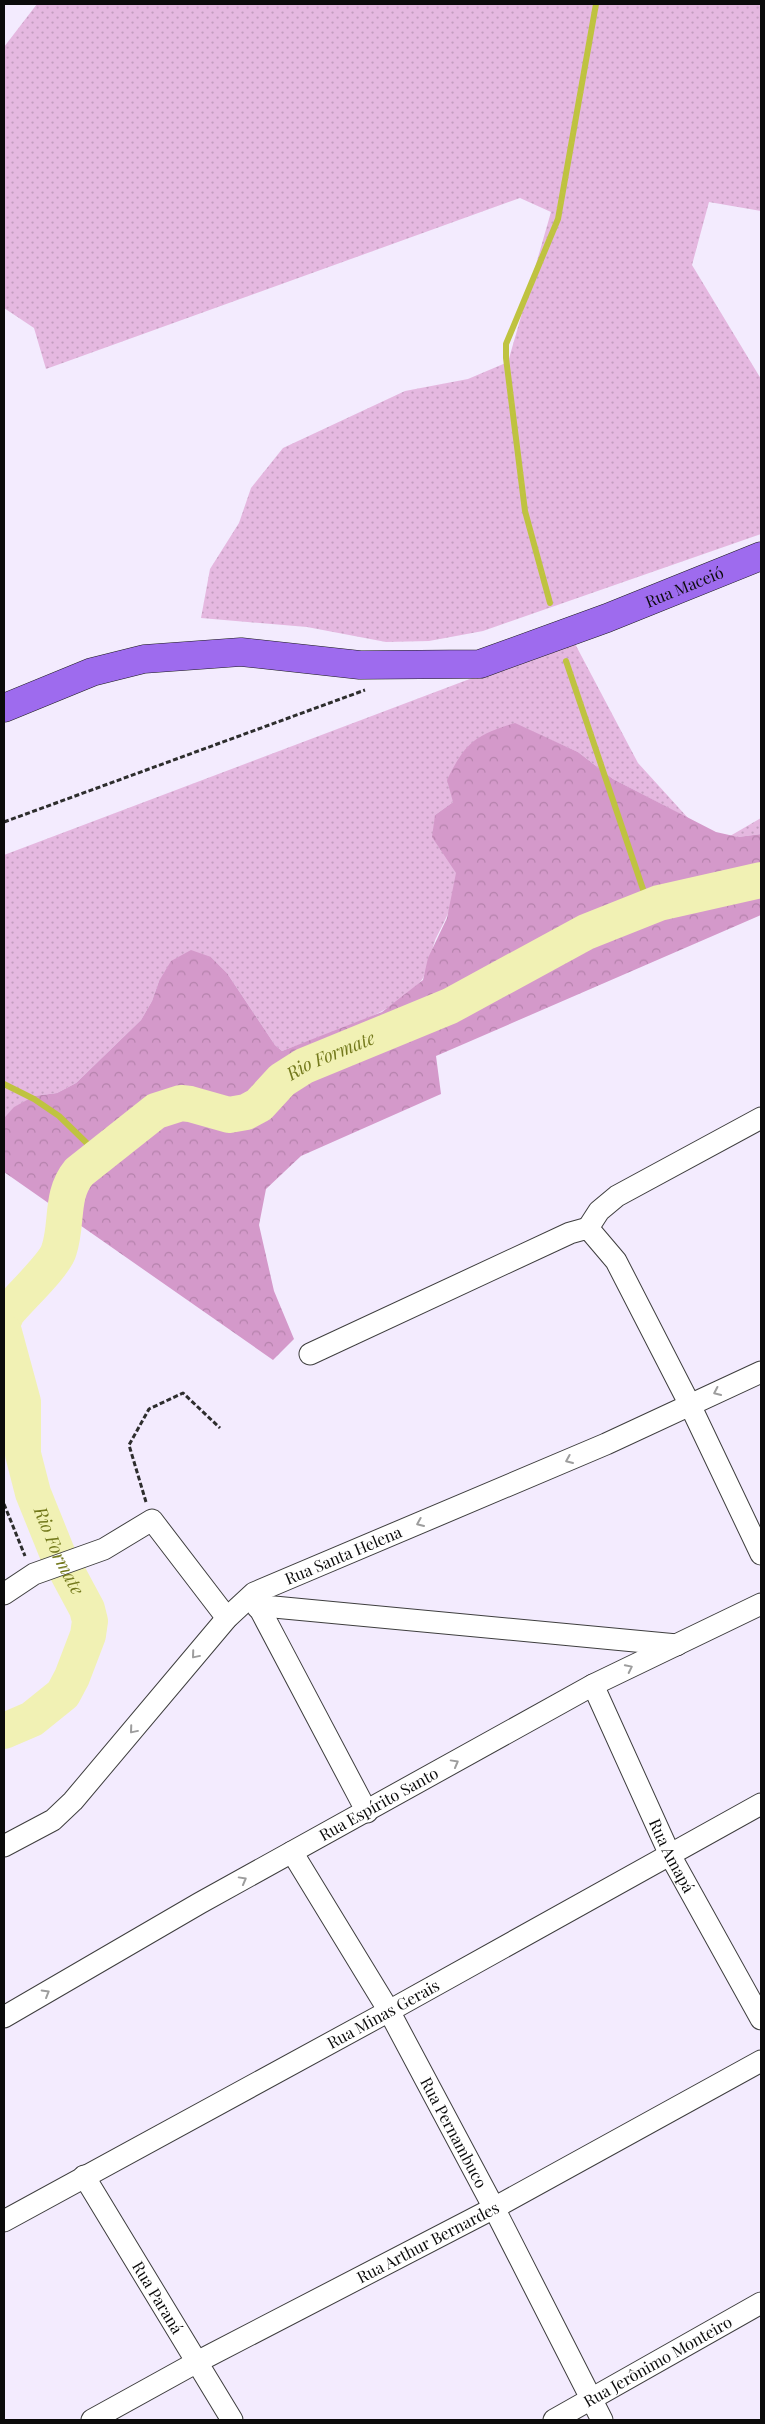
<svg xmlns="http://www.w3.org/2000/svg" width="765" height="2424" font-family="'Playfair Display',serif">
<defs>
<pattern id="grass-dots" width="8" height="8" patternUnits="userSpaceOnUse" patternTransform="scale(1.25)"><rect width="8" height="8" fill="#e5b8e0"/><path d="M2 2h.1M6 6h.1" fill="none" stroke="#c39dbf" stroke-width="1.8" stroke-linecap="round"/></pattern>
<pattern id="forest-crowns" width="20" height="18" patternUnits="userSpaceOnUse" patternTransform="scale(1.25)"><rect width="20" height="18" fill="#d499ca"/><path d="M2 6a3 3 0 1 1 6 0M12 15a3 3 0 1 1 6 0" fill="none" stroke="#b582ac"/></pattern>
</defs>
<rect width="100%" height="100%" fill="#f3ebfe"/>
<g fill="url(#grass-dots)">
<path d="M37,4h724v207l-52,-9 -17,63 69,114v155l-278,97 -54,10 -43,1 -79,-15 -106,-9 9,-49 29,-46 12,-35 32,-40 122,-57 63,-12 40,-17 43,-150 -31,-14 -474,171 -12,-41 -30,-20v-261z"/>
<path d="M573,640l65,123 50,55 -75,-39 -35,-27 -63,-28 -62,78 -18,13c6,15 20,44 21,58 2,23 -10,46 -20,65 -4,10 -10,38 -15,43 -32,37 -94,53 -139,70l-7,-6 -48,-72 -16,-16 -52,24 -7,20 -11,19 -65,63 -19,10 -23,3 -19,11 -11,11v-263z"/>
<path d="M761,818v16l-23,3 -8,-1z"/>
</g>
<path fill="url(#forest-crowns)" d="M515,723l63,29 35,27 103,53 22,5 23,-3v81l-325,141 5,38 -140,62 -35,33 -7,36 15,66 20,48 -21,21 -269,-188v-54l10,-11 20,-11 23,-3 19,-10 65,-63 11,-19 7,-20 12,-20 20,-11 20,7 16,16 48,72 7,6 100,-39 41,-32 5,-22 19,-40 9,-45 -24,-36 3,-22 18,-13 -6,-22c18,-37 28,-45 68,-57z"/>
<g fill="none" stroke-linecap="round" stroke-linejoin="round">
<g stroke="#bfc340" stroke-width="6">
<path d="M550,603l-25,-92 -19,-153v-14l52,-125 38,-215"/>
<path d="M566,661l83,246"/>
<path d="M4,1084l30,15 25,17 41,40"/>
</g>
<g stroke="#f1f1b4" stroke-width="36">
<path id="s1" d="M4,1320l3,-7c11,-14 48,-48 52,-63 9,-27 1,-55 20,-78l77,-61 25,-8 9,1 39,11 17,-3 13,-7 23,-25 22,-14 146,-60 136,-74 73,-29 102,-23"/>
<path id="s2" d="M4,1332l19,70v52l10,39 25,62 29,54 3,12 -2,14 -16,42 -9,17 -31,25 -28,12"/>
</g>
<g stroke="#3e3e3e" stroke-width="23">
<g id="minor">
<path d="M588,1228l11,-17 18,-15 144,-78"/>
<path d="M310,1354l260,-121 18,-5 28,33 74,144 71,149"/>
<path d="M4,1594l30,-20 70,-25 48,-29 75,98"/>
<path d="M254,1598l113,214"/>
<path d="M258,1608l16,-1 403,38"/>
<path id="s3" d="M593,1685l77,170 91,164"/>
<path id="s4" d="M4,1846l49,-26 20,-19 154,-183 27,-25 352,-149 155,-72"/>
<path id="s5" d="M292,1852l97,159 105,197 108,212"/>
<path id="s6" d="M4,2017l196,-114 393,-218 168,-81"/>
<path id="s7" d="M84,2176l148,244"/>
<path id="s8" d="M4,2221l385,-210 372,-207"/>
<path id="s9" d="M92,2420l105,-58 297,-154 267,-147"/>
<path id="s10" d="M554,2420l207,-117"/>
</g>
</g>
<g stroke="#1c1c1c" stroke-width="29">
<g id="major">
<path id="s11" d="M4,708l88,-36 52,-13 97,-7 119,13 120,-1 127,-46 154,-62"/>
</g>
</g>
<g stroke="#2d2d2d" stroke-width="3" stroke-dasharray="5 2.5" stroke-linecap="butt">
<path d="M4,822l361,-132"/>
<path d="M146,1502l-17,-57 20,-36 34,-16 37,35"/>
<path d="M4,1504l21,52"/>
</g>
<use href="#minor" stroke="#fff" stroke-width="21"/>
<use href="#major" stroke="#9e6bee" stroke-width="28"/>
</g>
<defs><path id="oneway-chevron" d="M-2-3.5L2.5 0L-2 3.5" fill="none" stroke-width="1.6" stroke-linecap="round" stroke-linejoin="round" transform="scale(1.25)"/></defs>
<g stroke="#9d9d9d">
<use href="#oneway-chevron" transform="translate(717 1392) rotate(155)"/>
<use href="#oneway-chevron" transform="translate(569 1460) rotate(157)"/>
<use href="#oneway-chevron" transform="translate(420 1523) rotate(157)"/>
<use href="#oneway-chevron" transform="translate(195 1655) rotate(130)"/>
<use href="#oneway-chevron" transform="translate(629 1668) rotate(-26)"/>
<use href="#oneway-chevron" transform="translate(133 1730) rotate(130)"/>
<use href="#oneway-chevron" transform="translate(455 1763) rotate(-29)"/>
<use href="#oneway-chevron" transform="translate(243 1880) rotate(-29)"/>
<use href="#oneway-chevron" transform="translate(46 1993) rotate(-30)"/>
</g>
<g text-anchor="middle" stroke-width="5" stroke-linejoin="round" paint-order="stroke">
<g font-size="16" fill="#0b0b0b" stroke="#fff">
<text dy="6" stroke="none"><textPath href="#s11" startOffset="704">Rua Maceió</textPath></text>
<text dy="6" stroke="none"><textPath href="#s4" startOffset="456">Rua Santa Helena</textPath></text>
<text dy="6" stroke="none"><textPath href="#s6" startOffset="431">Rua Espírito Santo</textPath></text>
<text dy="6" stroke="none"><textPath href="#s3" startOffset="188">Rua Amapá</textPath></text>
<text dy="6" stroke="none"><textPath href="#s8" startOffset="432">Rua Minas Gerais</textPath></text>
<text dy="6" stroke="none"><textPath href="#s5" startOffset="324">Rua Pernambuco</textPath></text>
<text dy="6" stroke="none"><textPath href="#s9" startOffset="380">Rua Arthur Bernardes</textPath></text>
<text dy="6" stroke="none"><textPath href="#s7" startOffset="142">Rua Paraná</textPath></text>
<text dy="6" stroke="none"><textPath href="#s10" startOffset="119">Rua Jerônimo Monteiro</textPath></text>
</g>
<g font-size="18" font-style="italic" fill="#73791c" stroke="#fff">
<text dy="6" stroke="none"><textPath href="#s1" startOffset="466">Rio Formate</textPath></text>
<text dy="6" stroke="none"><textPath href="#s2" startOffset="228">Rio Formate</textPath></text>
</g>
</g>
<rect width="765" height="2424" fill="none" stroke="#0b0b0b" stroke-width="10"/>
</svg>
